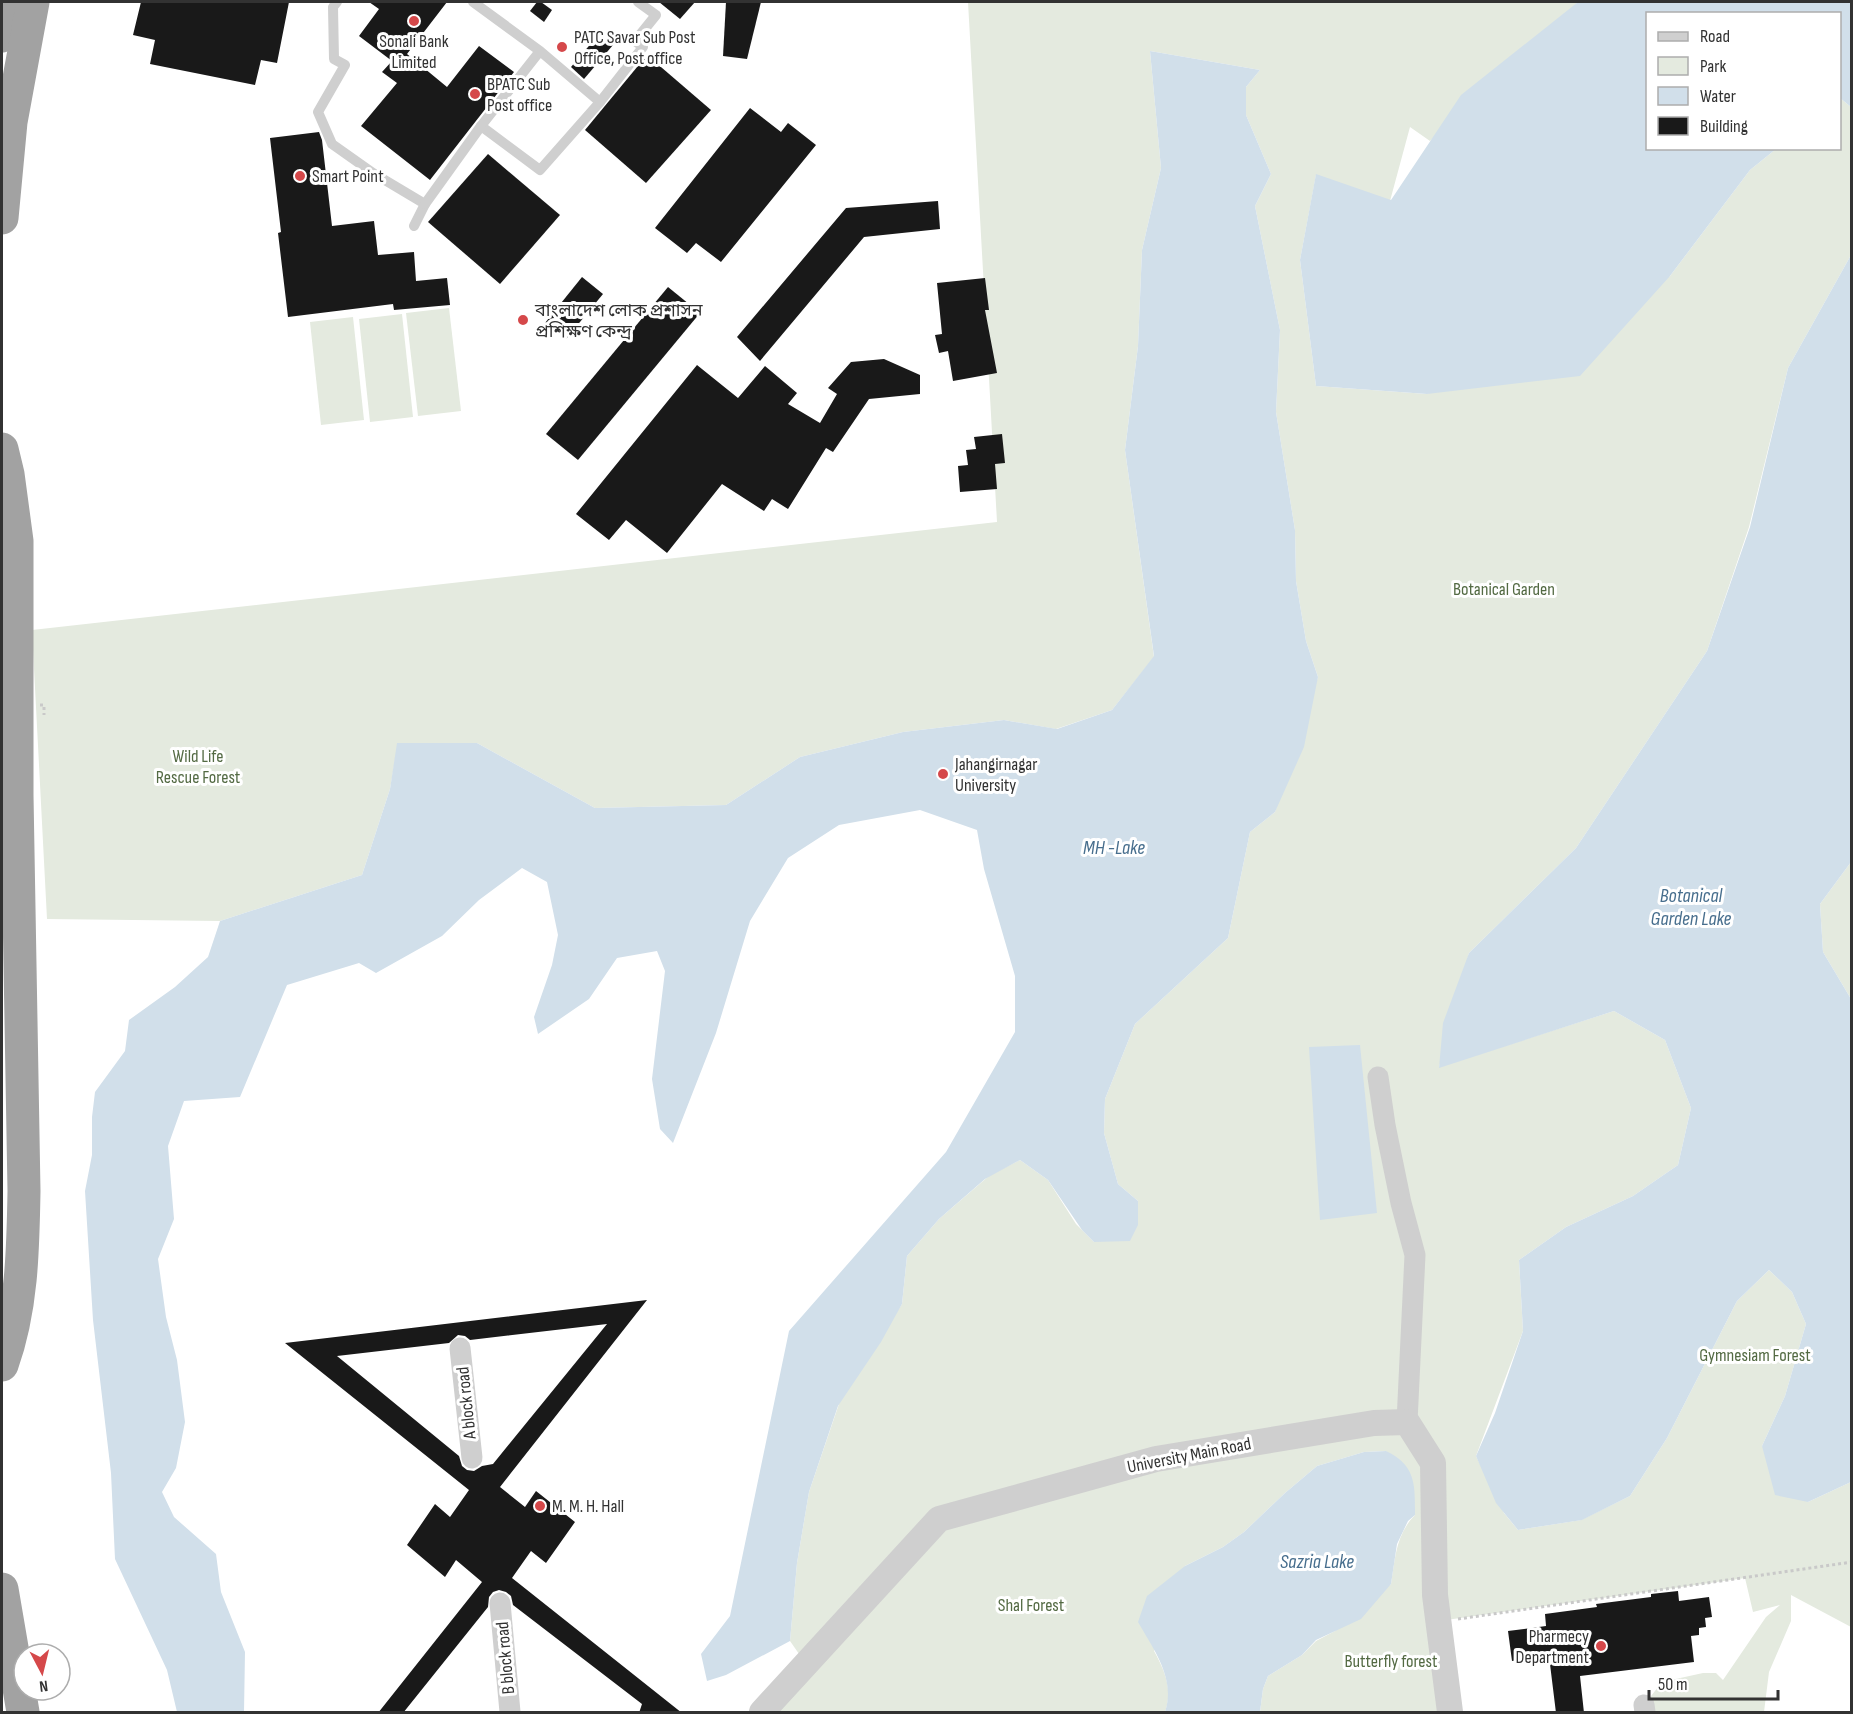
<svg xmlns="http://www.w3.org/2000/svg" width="1853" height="1714" font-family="'Sofia Sans Condensed','Noto Sans Bengali',sans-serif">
<rect width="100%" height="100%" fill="#fff"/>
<g fill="#e4eadf">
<path d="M968,2h610l-148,139 -20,-14 -20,74 -74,-26 -16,85 16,126 111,8 243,-118 80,-106 26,-21 64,-1v-50l11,9v148l-63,113 -39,159 -42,124 -131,197 -107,105 -30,114 175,-56 51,29 26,68 -13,57 -45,31 -67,31 -47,33 4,71 -47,125 28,57 14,17 63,-10 49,-24 37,-58 70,-137 32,-31 23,22 14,32 -21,72 -23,50 46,56 43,-20v145l-60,-32v26l-22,51 -5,40h-119l-1,-7 18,-23 41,-9h13l7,7 43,-63 14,-12 -27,7 -8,-34 -306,43 11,91h-190l3,-23 5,-13 34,-21 14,-14 19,-10 56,-47c4,-25 5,-50 24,-69l-29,-64 -22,1 -47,14 -32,27 -41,39 -21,15 -38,19 -31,85c11,20 19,39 11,61h-403l44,-48 -16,-23 7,-78 12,-71 31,-91 62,-97 5,-48 32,-37 51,-44 30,-15 28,20 28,44 18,18 44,-41 -20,-17 -14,-51 1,-34 30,-75 93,-86 22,-106 25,-20 43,-135 -12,-36 -10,-60 -1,-51 -19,-118 4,-82 -25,-124 16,-32 -25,-59v-28l14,-17 -110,-19 11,117 -19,82 -4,96 -13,104 29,207 -42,53 -56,19 -52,-9 -101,12 -103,25 -74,48 -131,3 -118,-65h-79l-8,46 -28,86 -142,46 -173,-2 -15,-289 965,-108z"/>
<path d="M449,308l12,103 -43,5 -12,-103z"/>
<path d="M402,314l11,103 -43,5 -11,-103z"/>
<path d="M353,317l11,103 -43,5 -11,-103z"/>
<path d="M1851,862v137l-28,-47 -3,-48z"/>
</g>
<g fill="#d1dfea">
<path d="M1578,2h273v105l-11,-9v-84h-192v134l128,1 -26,21 -80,106 -90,100 -153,18 -111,-8 -16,-126 16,-86 75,26 70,-105z"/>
<path d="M1150,51l110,19 -14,17v28l25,59 -16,32 25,124 -4,82 19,118 1,51 10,60 12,36 -14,70 -29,65 -25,20 -22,106 -93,86 -30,75 -1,34 14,51 20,17v24l-8,16 -36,1 -12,-12 -34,-50 -28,-20 -35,19 -46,40 -32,37 -5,48 -21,38 -43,64 -29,86 -12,71 -7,78 -64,34 -19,6 -6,-27 29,-38 59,-285 157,-179 69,-120v-56l-31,-107 -7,-39 -57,-20 -81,15 -51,33 -38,63 -34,112 -43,110 -13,-14 -8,-50 13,-108 -8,-20 -40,7 -28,41 -51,35 -4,-17 18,-52 6,-30 -11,-53 -25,-14 -43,32 -37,36 -66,37 -17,-10 -72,22 -47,112 -56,4 -16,45 6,73 -16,40 8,58 11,43 8,62 -9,46 -14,24 12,25 42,37 5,38 24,60 -1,60h-67l-10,-42 -52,-111 -4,-86 -18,-153 -8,-129 7,-36v-38l3,-25 30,-41 4,-31 46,-33 33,-30 12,-36 142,-46 28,-86 7,-46h80l118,65 131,-3 74,-48 103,-25 101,-12 53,9 55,-19 42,-54 -29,-206 13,-104 4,-96 19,-82z"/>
<path d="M1851,255v607l-31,42 3,48 28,47v483l-43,20 -33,-7 -13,-49 23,-50 21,-72 -14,-32 -23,-22 -32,31 -70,137 -37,58 -48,24 -64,10 -22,-27 -20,-47 19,-43 28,-82 -4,-71 47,-33 67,-31 45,-31 13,-57 -26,-68 -51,-29 -175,57 4,-45 26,-70 107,-105 131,-197 43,-124 38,-159z"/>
<path d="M1360,1045l17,168 -57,7 -11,-173z"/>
<path d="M1386,1451c30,14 29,34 29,64l-7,6 -11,23 -6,40 -30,35 -45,21 -14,15 -34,21 -5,13 -3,23h-95c11,-33 -11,-62 -27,-90l9,-26 38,-30 38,-19 21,-15 41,-39 32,-27 47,-14z"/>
</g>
<g fill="#191919" fill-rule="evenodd">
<path d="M141,2h148l-12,61 -16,-3 -6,25 -105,-21 5,-24 -22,-5z"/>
<path d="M369,2h78l-40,52 40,33 32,-41 35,26 -84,108 -69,-54 36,-43 -15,-11 10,-11 -33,-25 20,-27z"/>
<path d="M537,2h4l11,8 -8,12 -14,-11z"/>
<path d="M659,2h36l-15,17z"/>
<path d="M726,2h35l-14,57 -24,-3z"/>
<path d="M599,34l14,11 -29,34 -13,-12z"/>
<path d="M647,55l64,55 -65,73 -61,-53z"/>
<path d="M750,108l31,24 7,-9 28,22 -95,117 -25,-19 -9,10 -32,-25z"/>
<path d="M319,132l3,8 10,86 42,-5 4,34 36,-3 2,29 31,-3 3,27 -56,5 -1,-6 -105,13 -10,-84 3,-1 -11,-94z"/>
<path d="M488,154l72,61 -60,69 -72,-62z"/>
<path d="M938,201l2,28 -76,8 -104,124 -23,-24 109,-129z"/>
<path d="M582,277l21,17 -37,45 -21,-16z"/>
<path d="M985,278l4,32h-4l12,63 -44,8 -5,-30 -9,2 -4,-18 7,-1 -5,-51z"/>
<path d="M668,287l32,26 -122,147 -32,-26z"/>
<path d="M884,359l36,16v19l-51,5 -36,53 -7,-4 -38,61 -16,-10 -8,12 -42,-27 -55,69 -41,-33 -17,20 -33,-26 121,-149 41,33 27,-32 32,27 -9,11 32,19 17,-29 -9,-6 23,-26z"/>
<path d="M1002,434l3,29 -10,1 2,25 -37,3 -2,-26 10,-1 -2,-15 10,-1 -2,-12z"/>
<path d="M647,1300l-147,187 25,20 11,-16 39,31 -29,41 -15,-12 -19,27 170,135h-43l3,-9 -129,-99 -2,-9 -5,-4 -7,-2 -6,2 -4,5 -1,10 -85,106h-25l104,-131 -26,-22 -11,17 -38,-32 28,-41 15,13 19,-27 -184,-147zM607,1324l-114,140 -11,2 -8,5 -7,-1 -5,-4 -3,-10 -122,-100 112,-13 9,-8 7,1 5,4z"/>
<path d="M1678,1591l1,10 30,-4 3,20 -7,1 1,9 -7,1v7l-8,1 3,26 -114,14 4,37h-28l-7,-57 -37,5 -4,-30 38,-5 -1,-12 52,-7 -1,-3 55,-7v-3z"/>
</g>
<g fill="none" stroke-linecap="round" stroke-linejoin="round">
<g stroke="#c9c9c9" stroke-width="3" stroke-dasharray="3 3" stroke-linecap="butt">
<path d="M40,705h4v10"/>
<path d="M1458,1619l394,-57"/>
</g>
<g stroke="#cfcfcf" stroke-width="10">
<path d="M337,2l-4,5 1,52 11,6 -27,47 14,32 41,29 52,31 -11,22"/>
<path d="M473,2l67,49 60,51 -60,68 -59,-44 59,-75"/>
<path d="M600,102l43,-55 -8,-6 21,-26 -18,-13"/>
<path d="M425,204l56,-78"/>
</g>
<g stroke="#cfcfcf" stroke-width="21">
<path d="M1378,1077l7,48 16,78 14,52 -8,167"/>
<path d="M460,1348l12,110"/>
<path d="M500,1603l10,109"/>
<path d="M1644,1705l1,7"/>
</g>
<path stroke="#cfcfcf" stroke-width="26" d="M762,1712l177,-193 217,-60 218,-36 33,-1 26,41 2,132 15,117"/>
<g stroke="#a2a2a2" stroke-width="33">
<path d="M2,36l7,-34"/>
<path d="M2,218l9,-96 22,-120"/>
<path d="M2,449l6,25 9,67v254l7,396c-1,60 -2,118 -22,174"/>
<path d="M2,1589l21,123"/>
</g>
</g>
<g fill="#d5484a" stroke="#fff" stroke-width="2">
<circle cx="414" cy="21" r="6"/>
<circle cx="562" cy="47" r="6"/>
<circle cx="475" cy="94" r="6"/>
<circle cx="300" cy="176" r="6"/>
<circle cx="523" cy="320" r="6"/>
<circle cx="943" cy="774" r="6"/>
<circle cx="540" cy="1506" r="6"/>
<circle cx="1601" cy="1646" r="6"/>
</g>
<g text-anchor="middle" stroke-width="6" stroke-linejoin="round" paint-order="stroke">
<g font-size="18" fill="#323232" stroke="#fff" text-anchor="start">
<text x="574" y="43">PATC Savar Sub Post<tspan x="574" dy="21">Office, Post office</tspan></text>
<text x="414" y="47" text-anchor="middle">Sonali Bank<tspan x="414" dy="21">Limited</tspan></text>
<text x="487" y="90">BPATC Sub<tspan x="487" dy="21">Post office</tspan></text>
<text x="312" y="182">Smart Point</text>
<text x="535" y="316">বাংলাদেশ লোক প্রশাসন<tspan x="535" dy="21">প্রশিক্ষণ কেন্দ্র</tspan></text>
<text x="955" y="770">Jahangirnagar<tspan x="955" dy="21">University</tspan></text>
<text x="552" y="1512">M. M. H. Hall</text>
<text x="1589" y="1642" text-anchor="end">Pharmecy<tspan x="1589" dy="21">Department</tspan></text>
</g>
<g font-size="18" fill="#536a43" stroke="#fff">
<text x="1504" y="595">Botanical Garden</text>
<text x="198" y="762">Wild Life<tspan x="198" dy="21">Rescue Forest</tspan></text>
<text x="1755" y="1361">Gymnesiam Forest</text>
<text x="1031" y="1611">Shal Forest</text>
<text x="1391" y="1667">Butterfly forest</text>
</g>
<g font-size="18" fill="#323232" stroke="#fff">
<text transform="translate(466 1403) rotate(-96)" y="6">A block road</text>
<text transform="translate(1189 1455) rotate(-11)" y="6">University Main Road</text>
<text transform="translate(505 1658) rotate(-95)" y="6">B block road</text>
</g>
<g font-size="20" font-style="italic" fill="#476e8d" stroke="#fff">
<text x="1114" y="854">MH -Lake</text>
<text x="1691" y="902">Botanical<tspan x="1691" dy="23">Garden Lake</tspan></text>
<text x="1317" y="1568">Sazria Lake</text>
</g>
</g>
<rect width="1853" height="1714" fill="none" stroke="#323232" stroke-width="6"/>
<rect x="1646" y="12" width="195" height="138" fill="#ffffff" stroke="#adadad" stroke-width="1.5"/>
<rect x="1658" y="32" width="30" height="9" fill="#cfcfcf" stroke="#adadad" stroke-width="1.5"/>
<text x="1700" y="42" font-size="18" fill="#323232">Road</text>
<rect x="1658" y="57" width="30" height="18" fill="#e4eadf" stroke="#adadad" stroke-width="1.5"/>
<text x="1700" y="72" font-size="18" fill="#323232">Park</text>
<rect x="1658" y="87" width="30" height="18" fill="#d1dfea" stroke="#adadad" stroke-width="1.5"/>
<text x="1700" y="102" font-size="18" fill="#323232">Water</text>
<rect x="1658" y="117" width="30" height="18" fill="#191919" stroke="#adadad" stroke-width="1.5"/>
<text x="1700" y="132" font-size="18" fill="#323232">Building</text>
<g transform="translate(42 1672) rotate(173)"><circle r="28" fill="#ffffff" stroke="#adadad" stroke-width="1.5"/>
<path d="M0-4.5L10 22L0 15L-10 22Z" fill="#d5484a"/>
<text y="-9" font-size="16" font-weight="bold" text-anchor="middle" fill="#323232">N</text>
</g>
<path d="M1649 1690v9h129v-9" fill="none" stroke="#323232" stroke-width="3"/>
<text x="1658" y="1690" font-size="18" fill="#323232" stroke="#ffffff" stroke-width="4.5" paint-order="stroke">50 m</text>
</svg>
